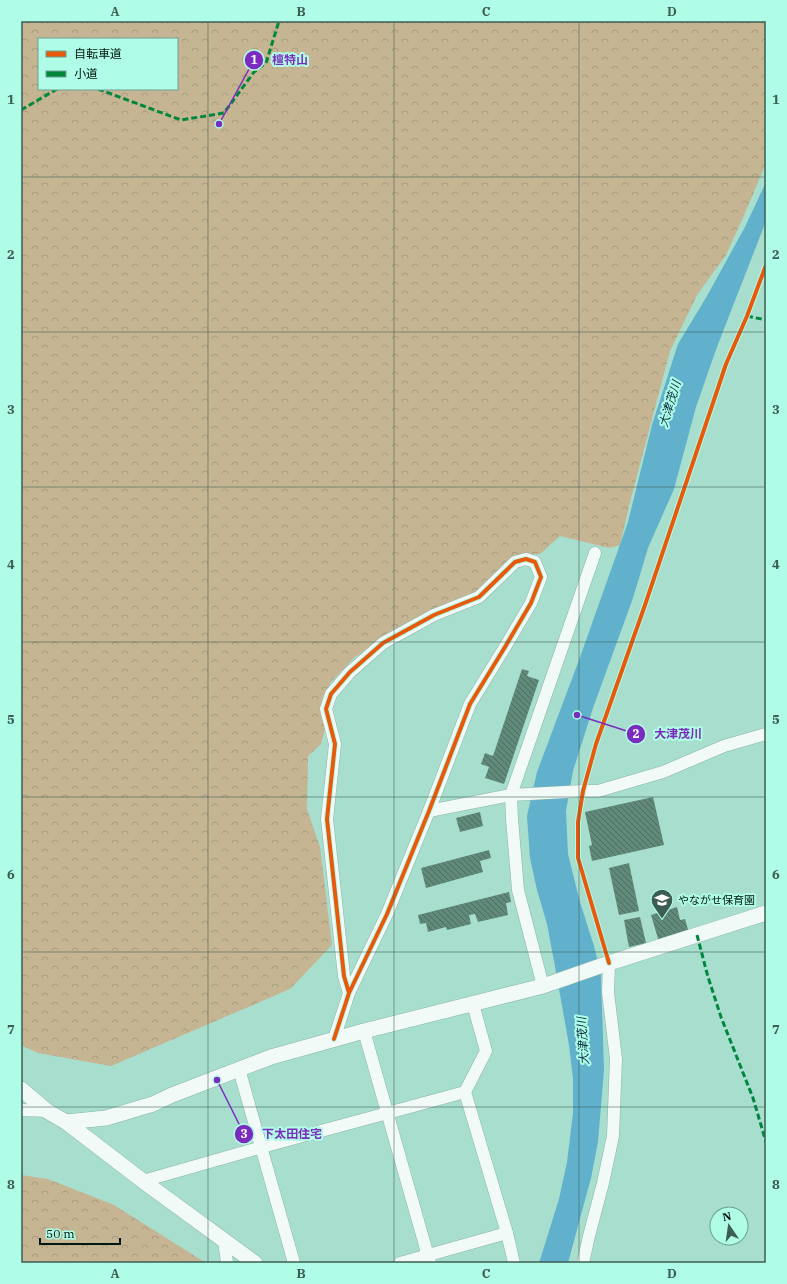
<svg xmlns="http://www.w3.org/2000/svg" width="787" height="1284" font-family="'IBM Plex Serif','Noto Sans JP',serif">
<defs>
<pattern id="forest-crowns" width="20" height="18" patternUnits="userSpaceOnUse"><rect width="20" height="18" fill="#c5b593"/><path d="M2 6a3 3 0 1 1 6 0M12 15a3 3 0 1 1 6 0" fill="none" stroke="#a89b7e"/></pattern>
<pattern id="building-back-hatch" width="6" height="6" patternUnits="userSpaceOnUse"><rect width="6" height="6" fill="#60897a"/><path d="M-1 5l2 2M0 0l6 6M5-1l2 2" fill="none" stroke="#4d6f63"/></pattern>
</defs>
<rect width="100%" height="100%" fill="#a7dece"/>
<g fill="url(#forest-crowns)" fill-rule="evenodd">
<path d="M21,21h745v142l-21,50 -19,42 -29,40 -27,56 -41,155 -9,39 -11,3 -49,-12 -20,18 -23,1 -37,36 -37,15 -48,23 -40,28 -25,26 -4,20 4,7 -9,34 -13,12 -1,53 13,38 12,98 -42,44 -179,77 -73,-13 -17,-8zM39,39h138v50h-138z"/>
<path d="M21,1175l27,4 66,26 92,58h-185z"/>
</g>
<path fill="#61b1cd" d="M766,182v39l-49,126 -21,60 -22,82 -26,59 -15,50 -40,110 -20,63 -7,40 2,43 12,48 14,44 7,29 3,95 -6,72 -7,36 -23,85h-29l20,-64 8,-37 6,-49v-34l-4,-34 -15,-84 -7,-37 -10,-34 -7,-32 -3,-42 10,-44 42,-112 49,-138 24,-97 26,-81 29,-48 38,-69z"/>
<g fill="url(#building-back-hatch)">
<path d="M522,669l7,2 -2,5 12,4 -35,104 -19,-6 4,-11 -8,-3 4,-11 8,3z"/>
<path d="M653,797l11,48 -72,16 -3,-15 3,-1 -7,-33z"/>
<path d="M480,812l3,14 -23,6 -4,-14z"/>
<path d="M489,850l2,8 -11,3 3,11 -57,16 -5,-20z"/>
<path d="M629,863l10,48 -20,4 -10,-47z"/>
<path d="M509,892l2,10 -5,1 2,12 -30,7 -3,-8 -6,1 2,9 -24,6 -1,-3 -18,5 -2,-9 -6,1 -2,-9z"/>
<path d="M677,907l3,13 5,-1 4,14 -30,9 -8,-27z"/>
<path d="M640,917l6,26 -17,4 -5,-27z"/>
</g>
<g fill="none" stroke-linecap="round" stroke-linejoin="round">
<g stroke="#89b5a9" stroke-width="13">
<g id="minor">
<path d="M429,811l82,-16 72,-4h15l65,-19 61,-26 42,-12"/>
<path d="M543,986l-25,-96 -6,-71 -1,-24 84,-242"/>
<path d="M473,1004l13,47 -21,41 42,141 7,30"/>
<path d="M364,1031l66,232"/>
<path d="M334,1039l15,-46 38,-79 42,-103 41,-107 35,-57 26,-44 10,-26 -6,-15 -9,-3 -11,3 -36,35 -45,18 -51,28 -33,29 -19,22 -5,15 9,35 -8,75 17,157 5,17"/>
<path d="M239,1069l55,194"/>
<path d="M21,1110l26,1"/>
<path d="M143,1181l119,-34 203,-55"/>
<path d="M224,1240l3,23"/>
<path d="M400,1263l107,-30"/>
<path d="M583,1263l6,-27 14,-53 10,-47 3,-77 -8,-67 1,-29"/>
</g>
</g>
<g stroke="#89b5a9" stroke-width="16">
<g id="tertiary">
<path d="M21,1089l26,22 19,11 77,59 112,82"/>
<path d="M66,1122l40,-4 47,-14 19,-9 99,-38 93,-26 179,-45 66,-23 157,-50"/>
</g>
</g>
<use href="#minor" stroke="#f2faf8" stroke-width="12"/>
<use href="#tertiary" stroke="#f2faf8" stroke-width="15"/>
<g stroke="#00873e" stroke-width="3" stroke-dasharray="6 3" stroke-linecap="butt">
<path d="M98,89l83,31 43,-7 30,-41 12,-9 13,-42"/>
<path d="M21,110l36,-21"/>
<path d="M747,316l19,4"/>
<path d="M697,935l11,42 13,40 32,81 13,44"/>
</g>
<g stroke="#b0fde7" stroke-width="6">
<g id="cycleway">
<path d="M609,963l-31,-105v-36l5,-31 13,-47 49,-139 73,-217 8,-24 21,-48 19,-51"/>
<path d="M334,1039l15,-46 38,-79 42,-103 41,-107 35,-57 26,-44 10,-26 -6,-15 -9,-3 -11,3 -36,35 -45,18 -51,28 -33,29 -19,22 -5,15 9,35 -8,75 17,157 5,17"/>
</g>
</g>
<use href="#cycleway" stroke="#e8590c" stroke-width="4"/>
</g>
<path fill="none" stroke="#3c5d53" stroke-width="1" stroke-opacity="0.55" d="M208,21v1242M394,21v1242M579,21v1242M21,177h745M21,332h745M21,487h745M21,642h745M21,797h745M21,952h745M21,1107h745"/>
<defs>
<g id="school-pin" transform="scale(1.15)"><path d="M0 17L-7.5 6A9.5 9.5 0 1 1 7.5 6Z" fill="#3c5d53" stroke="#b0fde7"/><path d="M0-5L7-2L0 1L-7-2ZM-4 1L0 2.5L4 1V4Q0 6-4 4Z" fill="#fff"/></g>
</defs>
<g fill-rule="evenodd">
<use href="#school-pin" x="662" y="900"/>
</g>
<g text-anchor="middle" stroke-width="4" stroke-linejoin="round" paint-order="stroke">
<g font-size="11" fill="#021711" stroke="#b0fde7" text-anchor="start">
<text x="678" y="904">やながせ保育園</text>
</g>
<g font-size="12" font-style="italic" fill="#0b3347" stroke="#b0fde7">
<text transform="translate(670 404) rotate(-73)" y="4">大津茂川</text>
<text transform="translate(583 1041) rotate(-94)" y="4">大津茂川</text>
</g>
</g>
<path fill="none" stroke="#7b2cbf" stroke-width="1.5" d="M219 124L254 60M577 715L636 734M217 1080L244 1134"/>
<g fill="#7b2cbf" stroke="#b0fde7" stroke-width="1.5">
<circle cx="219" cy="124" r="4"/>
<circle cx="577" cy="715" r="4"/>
<circle cx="217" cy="1080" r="4"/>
<circle cx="254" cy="60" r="10"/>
<circle cx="636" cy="734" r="10"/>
<circle cx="244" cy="1134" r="10"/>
</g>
<g font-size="12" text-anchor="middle" font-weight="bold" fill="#fff">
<text x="254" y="64">1</text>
<text x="636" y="738">2</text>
<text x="244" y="1138">3</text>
</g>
<g font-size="12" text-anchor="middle" font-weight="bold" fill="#7b2cbf" stroke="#b0fde7" stroke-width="4" stroke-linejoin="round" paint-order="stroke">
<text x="290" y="64">檀特山</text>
<text x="678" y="738">大津茂川</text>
<text x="292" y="1138">下太田住宅</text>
</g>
<rect width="787" height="1284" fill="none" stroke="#b0fde7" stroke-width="44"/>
<rect x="38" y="38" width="140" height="52" fill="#b0fde7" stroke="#6aa191"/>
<rect x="46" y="51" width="20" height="6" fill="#e8590c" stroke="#6aa191"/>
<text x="74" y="58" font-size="12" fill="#021711">自転車道</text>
<rect x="46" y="71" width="20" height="6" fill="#00873e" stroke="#6aa191"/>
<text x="74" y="78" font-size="12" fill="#021711">小道</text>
<g transform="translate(729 1226) rotate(347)"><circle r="19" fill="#b0fde7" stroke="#6aa191"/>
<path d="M0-3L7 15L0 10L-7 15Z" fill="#3c5d53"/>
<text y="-6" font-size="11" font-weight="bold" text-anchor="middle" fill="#021711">N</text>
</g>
<path d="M40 1238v6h80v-6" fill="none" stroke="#021711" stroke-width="2"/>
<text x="46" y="1238" font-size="12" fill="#021711" stroke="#b0fde7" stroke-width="3" paint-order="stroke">50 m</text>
<rect x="22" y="22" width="743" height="1240" fill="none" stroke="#3c5d53" stroke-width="1.5"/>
<g font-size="13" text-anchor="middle" font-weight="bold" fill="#3c5d53">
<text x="115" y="16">A</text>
<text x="301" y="16">B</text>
<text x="486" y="16">C</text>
<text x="672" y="16">D</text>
<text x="11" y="104">1</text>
<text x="776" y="104">1</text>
<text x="11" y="259">2</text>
<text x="776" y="259">2</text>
<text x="11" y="414">3</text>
<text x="776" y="414">3</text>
<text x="11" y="569">4</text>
<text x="776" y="569">4</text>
<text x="11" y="724">5</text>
<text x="776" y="724">5</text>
<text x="11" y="879">6</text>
<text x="776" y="879">6</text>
<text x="11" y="1034">7</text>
<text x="776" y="1034">7</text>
<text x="11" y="1189">8</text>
<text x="776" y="1189">8</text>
<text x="115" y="1278">A</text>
<text x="301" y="1278">B</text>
<text x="486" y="1278">C</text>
<text x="672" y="1278">D</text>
</g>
</svg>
